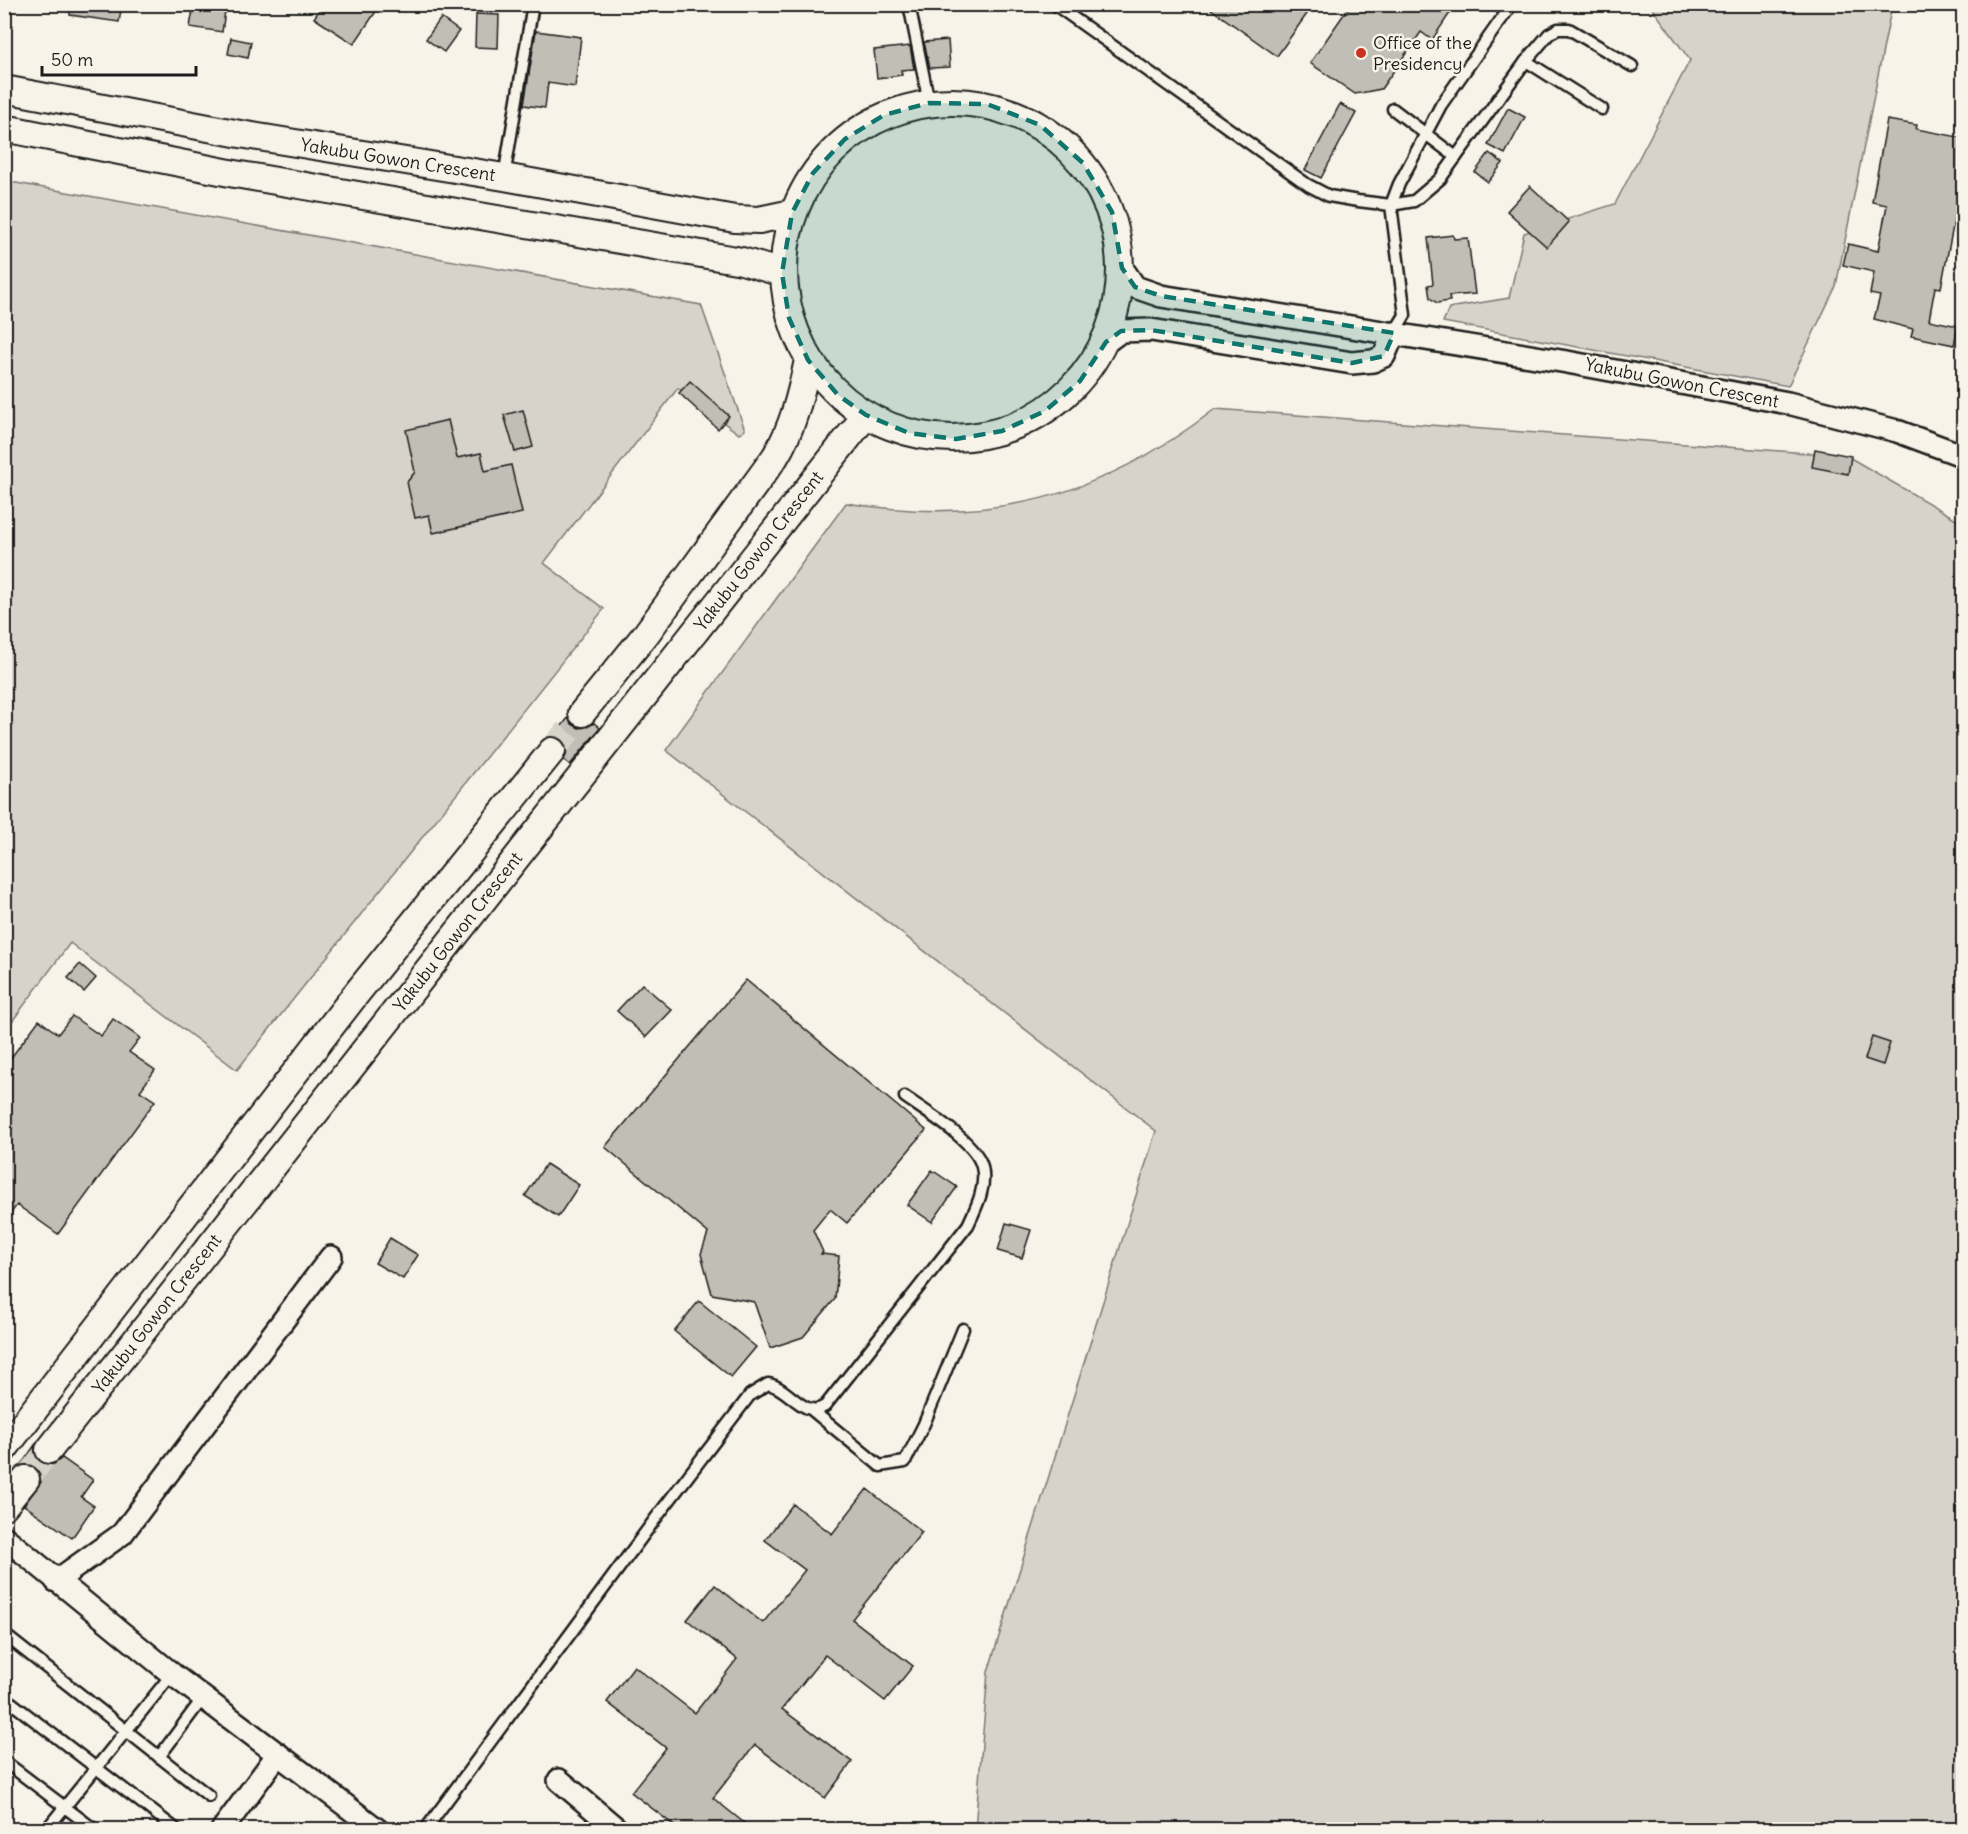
<svg xmlns="http://www.w3.org/2000/svg" width="1968" height="1834" font-family="Delius,sans-serif">
<rect width="100%" height="100%" fill="#f7f3e8"/>
<filter id="ink" filterUnits="userSpaceOnUse"><feTurbulence type="fractalNoise" baseFrequency=".0167" numOctaves="2"/><feDisplacementMap in="SourceGraphic" scale="12" xChannelSelector="R" yChannelSelector="G"/><feConvolveMatrix kernelMatrix="1 2 1 2 8 2 1 2 1" color-interpolation-filters="sRGB"/></filter>
<g filter="url(#ink)">
<g fill="#d7d3cb" stroke="#7a7874" stroke-width="1.5">
<path d="M1650,5h242l-56,281 -48,100 -345,-64 6,-14 60,-10 15,-65 91,-29 75,-144z"/>
<path d="M5,181l696,124 44,125 -6,4 -61,-46 -134,175 60,46 -367,461 -167,-127 -65,88z"/>
<path d="M1215,409l632,47 116,67v1306h-988l13,-157 168,-541 -490,-381 180,-247c144,23 253,-4 369,-94z"/>
</g>
<g fill="#c0beb5" stroke="#1c1c1c" stroke-width="1.5">
<path d="M70,4h52l-3,18 -49,-7z"/>
<path d="M194,4h32l-4,28 -32,-5z"/>
<path d="M323,4h58l-27,40 -40,-26z"/>
<path d="M1204,4h110l-37,52z"/>
<path d="M1351,4h86l13,9 -18,27 -11,-8 -40,57 -26,5 -45,-31z"/>
<path d="M476,14l23,1 -1,33 -23,-1z"/>
<path d="M441,18l18,13 -15,21 -18,-13z"/>
<path d="M536,31l45,6 -6,50 -27,-4 -3,25 -21,-3z"/>
<path d="M231,38l20,4 -3,16 -20,-4z"/>
<path d="M948,40l2,27 -20,1 -6,-26z"/>
<path d="M910,46l4,23 -13,1 1,5 -25,3 -3,-28z"/>
<path d="M1340,104l16,9 -35,65 -16,-8z"/>
<path d="M1508,108l17,9 -20,37 -17,-9z"/>
<path d="M1887,120l30,5 -1,4 48,9v32l-23,118 -6,-1 -6,33 29,6 -4,19 -43,-9 2,-7 -39,-10 6,-23 -10,-2 4,-22 -31,-7 5,-21 30,7 9,-46 -15,-3z"/>
<path d="M1489,153l14,10 -15,19 -13,-10z"/>
<path d="M1530,186l39,36 -22,25 -40,-36z"/>
<path d="M1453,235l1,4 14,-1 7,56 -26,2 1,5 -13,2 -7,-5 -2,-13 5,-1 -5,-46z"/>
<path d="M690,381l39,35 -11,13 -39,-36z"/>
<path d="M523,410l10,37 -18,5 -11,-37z"/>
<path d="M448,420l9,38 24,-5 4,18 26,-6 11,48 -89,20 -4,-18 -14,3 -8,-36 8,-10 -9,-42z"/>
<path d="M1815,449l36,7 -3,18 -36,-7z"/>
<path d="M568,718l4,6 7,4 8,-1 7,-4 6,5 -30,37 -6,-5 3,-7 -1,-8 -5,-6 -7,-3z"/>
<path d="M80,964l16,14 -12,14 -16,-14z"/>
<path d="M746,980l180,150 -79,93 -17,-14 -17,21 10,22 -2,2 18,2 -4,43 -32,38 -33,11 -16,-46 -42,-8 -11,-40 7,-21 -103,-86z"/>
<path d="M642,984l30,26 -26,27 -29,-26z"/>
<path d="M72,1016l29,20 12,-17 27,19 -11,14 26,18 -15,21 15,10 -97,133 -41,-29 -13,17v-155l35,-47 19,14z"/>
<path d="M1872,1037l18,6 -7,22 -18,-6z"/>
<path d="M546,1164l33,21 -21,32 -33,-21z"/>
<path d="M932,1170l25,17 -25,35 -25,-17z"/>
<path d="M1006,1223l25,7 -9,28 -24,-7z"/>
<path d="M390,1238l28,17 -15,24 -28,-16z"/>
<path d="M699,1301l57,46 -25,30 -57,-46z"/>
<path d="M35,1445v10l5,7 6,3 8,-1 8,-6 31,22 -12,17 13,9 -22,32 -48,-33 17,-23 -1,-8 -4,-6 -7,-4 -8,1z"/>
<path d="M867,1489l55,43 -70,87 61,47 -28,35 -60,-46 -43,54 70,53 -27,36 -70,-53 -42,53 40,32h-73l-49,-38 35,-44 -59,-46 27,-36 61,47 42,-54 -50,-39 28,-35 48,38 42,-53 -40,-30 28,-36 39,30z"/>
</g>
<g fill="none" stroke-linecap="round" stroke-linejoin="round">
<g stroke="#d6d3c9" stroke-width="26" stroke-dasharray="26 13" stroke-linecap="butt">
<path d="M552,751l30,-38"/>
<path d="M26,1479l23,-29"/>
</g>
<g stroke="#1c1c1c" stroke-width="15">
<g id="service">
<path d="M909,4l20,99"/>
<path d="M1054,4l254,181 21,11 29,5 33,4 23,-4 26,-22 86,-118 23,-27 9,-5h11l63,37"/>
<path d="M1526,61l76,48"/>
<path d="M1393,109l63,48"/>
<path d="M504,177l29,-173"/>
<path d="M1394,333l11,-18 -14,-110 8,-21 42,-79 71,-101"/>
<path d="M813,1411l67,55 25,-4 19,-38 39,-95"/>
<path d="M5,1635l204,161"/>
<path d="M4,1697l173,133"/>
<path d="M159,1757l44,-59"/>
<path d="M4,1761l91,69"/>
<path d="M4,1827l4,3"/>
<path d="M46,1830l126,-156"/>
<path d="M425,1830l231,-312 94,-123 18,-11c21,3 36,36 57,22l143,-181c8,-17 19,-38 14,-58 -5,-25 -56,-55 -77,-70"/>
</g>
</g>
<g stroke="#1c1c1c" stroke-width="26">
<g id="minor">
<path d="M1122,268l13,19 26,9 406,66 221,41 109,28 67,25"/>
<path d="M1106,342l15,-11 30,-1 201,33 21,-2 11,-5 10,-23"/>
<path d="M4,1537l168,137 206,156"/>
<path d="M56,1581l66,-47 209,-277"/>
<path d="M559,1780l59,50"/>
<path d="M222,1830l56,-76"/>
</g>
</g>
<g stroke="#1c1c1c" stroke-width="30">
<g id="tertiary">
<path d="M4,89l236,45 264,43 231,42 24,1 33,-7"/>
<circle cx="952" cy="270" r="168"/>
<path d="M4,128l231,46 507,87 40,12"/>
<path d="M582,713l64,-79 129,-177c18,-29 26,-63 33,-97"/>
<path d="M4,1449l352,-455 196,-243"/>
<path d="M49,1450l817,-1035"/>
<path d="M4,1506l22,-27"/>
</g>
</g>
<use href="#service" stroke="#f7f3e8" stroke-width="10"/>
<use href="#minor" stroke="#f7f3e8" stroke-width="21"/>
<use href="#tertiary" stroke="#f7f3e8" stroke-width="26"/>
</g>
</g>
<path fill="#0f766e" fill-opacity="0.2" stroke="#0f766e" stroke-width="4.5" stroke-dasharray="12 8" stroke-linejoin="round" d="M929,103l58,1 53,21 43,38 29,49 10,56 13,19 26,9 233,37 -10,23 -32,7 -201,-33 -30,1 -15,11 -26,39 -35,30 -43,20 -46,8 -47,-6 -43,-18 -28,-20 -30,-35 -19,-42 -7,-45 10,-60 21,-40 32,-34 39,-24z"/>
<circle fill="#c8321e" stroke="#f7f3e8" stroke-width="2" cx="1361" cy="53" r="6"/>
<g text-anchor="middle" stroke-width="5" stroke-linejoin="round" paint-order="stroke">
<g font-size="18" fill="#1c1c1c" stroke="#f7f3e8" text-anchor="start">
<text x="1373" y="49">Office of the<tspan x="1373" dy="21">Presidency</tspan></text>
</g>
<g font-size="18" fill="#1c1c1c" stroke="#f7f3e8">
<text transform="translate(398 160) rotate(9)" y="6">Yakubu Gowon Crescent</text>
<text transform="translate(1682 383) rotate(11)" y="6">Yakubu Gowon Crescent</text>
<text transform="translate(759 551) rotate(-52)" y="6">Yakubu Gowon Crescent</text>
<text transform="translate(458 932) rotate(-52)" y="6">Yakubu Gowon Crescent</text>
<text transform="translate(157 1314) rotate(-52)" y="6">Yakubu Gowon Crescent</text>
</g>
</g>
<rect width="1968" height="1834" fill="none" stroke="#f7f3e8" stroke-width="24"/>
<rect x="12" y="12" width="1944" height="1810" fill="none" stroke="#1c1c1c" stroke-width="2" filter="url(#ink)"/>
<path d="M42 66v9h154v-9" fill="none" stroke="#1c1c1c" stroke-width="3"/>
<text x="51" y="66" font-size="18" fill="#1c1c1c" stroke="#f7f3e8" stroke-width="4.5" paint-order="stroke">50 m</text>
</svg>
